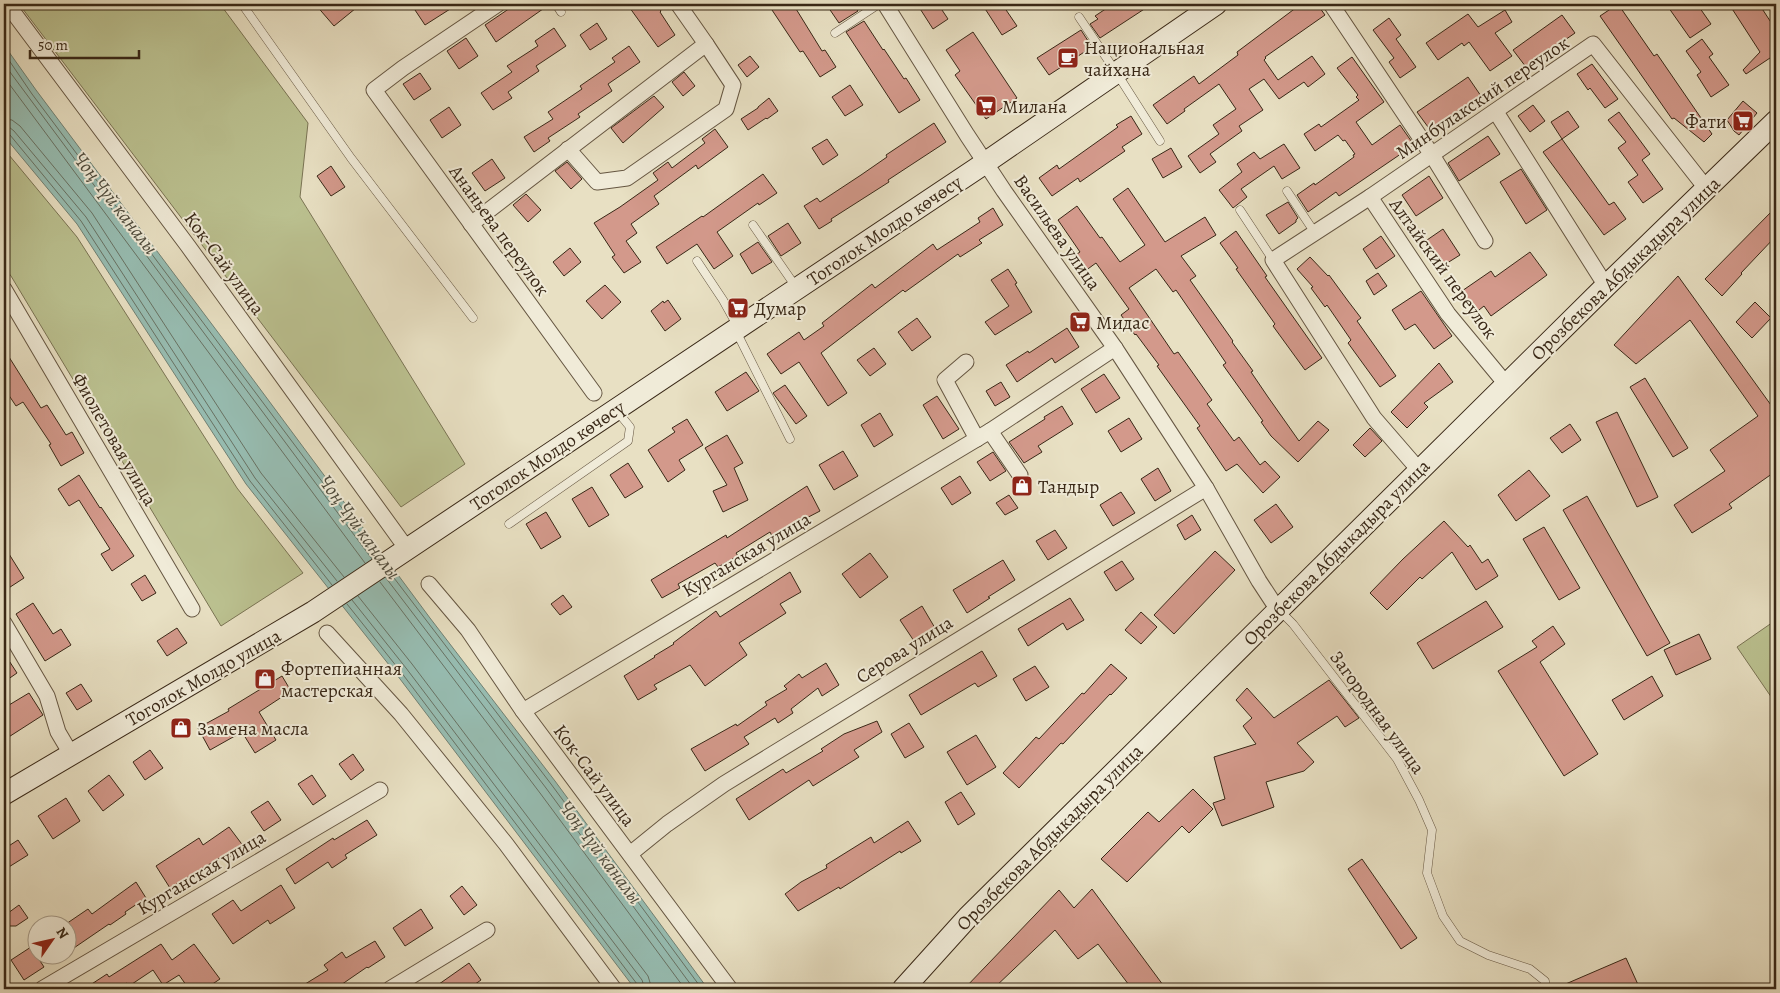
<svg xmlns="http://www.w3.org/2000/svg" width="1780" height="993" font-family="Alegreya,serif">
<rect width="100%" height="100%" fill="#e8e0c3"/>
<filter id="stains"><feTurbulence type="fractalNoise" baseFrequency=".004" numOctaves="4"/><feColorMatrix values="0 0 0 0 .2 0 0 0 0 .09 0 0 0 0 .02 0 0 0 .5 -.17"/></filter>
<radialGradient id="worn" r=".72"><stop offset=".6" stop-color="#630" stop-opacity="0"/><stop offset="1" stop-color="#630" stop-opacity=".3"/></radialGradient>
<g fill="#bbc190" stroke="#7a7454">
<path d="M19,4h201l88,119 -8,74 165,267 -64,43z"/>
<path d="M4,149l73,88 160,251 66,85 -82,53 -210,-350 -7,-9z"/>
<path d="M1776,620v84l-39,-57z"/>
</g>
<path fill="#97bdb2" stroke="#718174" d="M4,45l32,45 187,249 207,279 125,163 153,208h-73l-238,-314 -151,-191 -169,-260 -73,-88z"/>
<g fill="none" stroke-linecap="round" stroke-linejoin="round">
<g stroke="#687264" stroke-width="1">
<path d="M4,53l28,41 345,461"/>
<path d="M4,64l368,495"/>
<path d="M4,77l361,486"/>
<path d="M4,119l8,1 8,6 72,87 169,260 83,104"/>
<path d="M4,127h5l5,4 72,86 169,261 82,103"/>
<path d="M4,133l6,2 71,86 169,260 82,104"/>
<path d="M391,574l160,210 151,205"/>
<path d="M386,578l160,210 148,201"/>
<path d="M380,582l160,211 145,196"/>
<path d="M358,596l54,68 236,312 4,13"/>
<path d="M352,600l54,68 236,312 3,9"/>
<path d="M347,604l54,68 236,312 1,5"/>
</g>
</g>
<g fill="#d3998b" stroke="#392817">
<path d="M315,4h46l-27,22z"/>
<path d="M425,4h33l-33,21 -10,-15z"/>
<path d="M516,4h34l-54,38 -11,-17z"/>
<path d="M627,4h30l4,7 -1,1 15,23 -17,12z"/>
<path d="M768,4h25l29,47 3,-1 11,17 -16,10 -17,-26 -3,1z"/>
<path d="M826,4h27l5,7 -19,12z"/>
<path d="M917,4h21l10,15 -15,10z"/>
<path d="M982,4h20l15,22 -15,9z"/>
<path d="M1113,4h39l-52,34 -10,-14 8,-5 -3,-3z"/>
<path d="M1301,4h16l8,11 -60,42 1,1 -2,2 14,20 34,-24 13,18 -17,13 -4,-5 -25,17 -15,-20 -15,10 14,21 -24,16 3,5 -32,23 6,8 -16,11 -12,-17 31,-22 -6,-9 23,-16 -17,-25 -35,25 1,2 -18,13 -14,-19 41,-29 5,8 39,-29 -1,-3z"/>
<path d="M1618,4l36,52 3,-2 55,80 -8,8 -30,-24 -2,1 -72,-103z"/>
<path d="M1666,4h31l14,20 -21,14z"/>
<path d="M1729,4h30l17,26v24l-30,20 -3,-4 17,-18z"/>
<path d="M1505,10l7,12 -17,11 17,23 -22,15 -21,-29 -5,4 -2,-3 -24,17 -12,-17 42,-29 10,13z"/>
<path d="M1562,15l13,18 -49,34 -13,-17z"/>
<path d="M1389,18l12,17 -5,4 20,28 -16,11 -11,-16 5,-4 -21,-28z"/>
<path d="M864,21l19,29 1,-1 20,30 2,-1 14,22 -21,13 -53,-81z"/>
<path d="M597,23l10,16 -17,11 -10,-15z"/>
<path d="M554,28l12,18 -30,20 3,5 -31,21 4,6 -19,12 -12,-17 31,-21 -5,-6 31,-20 -3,-5z"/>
<path d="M1081,30l11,17 -43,28 -12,-17z"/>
<path d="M973,32l44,66 -31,21 -31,-44 5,-4 -14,-21z"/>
<path d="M466,38l12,18 -19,13 -12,-18z"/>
<path d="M1702,39l11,15 -4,3 20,28 -18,12 -14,-22 4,-3 -15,-21z"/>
<path d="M629,46l11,16 -32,22 4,7 -34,23 2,3 -32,21 2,3 -16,11 -10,-15 29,-18 -5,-7 34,-23 -2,-3 35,-24 -3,-4z"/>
<path d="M750,56l9,11 -12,10 -9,-12z"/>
<path d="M1352,57l32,45 -28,20 16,23 28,-20 14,20 -75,51 -3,-4 -28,20 -11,-17 17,-12 1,2 39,-28 -1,-2 2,-1 -10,-14 -2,1 -5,-6 -23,16 -11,-17 15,-10 2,3 38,-27 -3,-3 2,-2 -21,-27z"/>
<path d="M1592,64l26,35 -13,9 -15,-20 -2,2 -11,-16z"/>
<path d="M684,72l11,14 -12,10 -11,-14z"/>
<path d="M420,73l11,16 -17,11 -11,-16z"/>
<path d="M1468,77l13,19 -50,35 -14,-19z"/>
<path d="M850,85l13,20 -18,11 -13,-19z"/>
<path d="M654,96l10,11 -41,36 -12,-15z"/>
<path d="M769,98l9,13 -11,8 -1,-1 -18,12 -7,-11 17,-11v-1z"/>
<path d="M1743,101l14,12 -18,22 -5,-4 -7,-11z"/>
<path d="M1533,105l12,16 -15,11 -12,-16z"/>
<path d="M449,107l12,18 -19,13 -12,-18z"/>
<path d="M1568,111l11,16 -17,12 -11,-17z"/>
<path d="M1619,112l31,42 -8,6 21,29 -20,14 -15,-21 10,-7 -20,-27 8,-6 -18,-22z"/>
<path d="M1131,116l11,18 -20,13 3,4 -19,13 -26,18 -2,-4 -26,18 -13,-18 18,-13 2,4 59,-42 -2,-2z"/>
<path d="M934,123l12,19 -58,38 1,2 -58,37 1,2 -13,8 -15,-23 13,-8 3,4 41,-27 26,-18 -1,-2z"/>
<path d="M715,129l13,18 -30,22 -2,-4 -42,31 5,8 -28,20 6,9 -11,8 15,21 -17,11 -12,-16 3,-2 -21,-32 26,-16 38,-27 -5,-7 15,-11 4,6 33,-25 -3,-4z"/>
<path d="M1488,136l12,18 -41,27 -11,-18z"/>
<path d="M827,139l11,16 -15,10 -11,-17z"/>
<path d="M1562,139l47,66 5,-3 12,17 -22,16 -61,-83z"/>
<path d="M1284,144l16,24 -18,11 -8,-13 -33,23 6,8 -14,11 -14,-18 23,-18 -5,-8 17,-12 6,7z"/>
<path d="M1171,148l11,19 -19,11 -11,-19z"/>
<path d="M492,159l13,19 -20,13 -13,-18z"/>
<path d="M567,162l15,17 -11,10 -16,-18z"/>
<path d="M331,166l14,21 -14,9 -14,-20z"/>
<path d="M1521,169l26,41 -21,14 -26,-42z"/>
<path d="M763,174l14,19 -18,12 -1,-2 -41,29 16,24 -19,13 -17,-25 -30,20 -11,-17 46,-31 1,1z"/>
<path d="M1429,176l14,22 -27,18 -14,-21z"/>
<path d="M1128,188l37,54 40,-25 11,18 -35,21 15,20 -6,4 43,61 -1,1 21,29 -2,1 17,25 31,44 19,-20 11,9 -31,32 -27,-26 -10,-14 2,-1 -40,-56 3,-2 -19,-28 -31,-45 -3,2 -17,-23 -27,19 45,66 4,-2 34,48 -5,4 27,37 5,-4 21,28 5,-4 15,16 -17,16 -26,-29 -11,7 -29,-43 3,-2 -43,-60 2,-1 -23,-31 -1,1 -14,-20 8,-6 -33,-46 -11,8 -11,-15 6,-4 -22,-32 19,-14 23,32 2,-1 18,25 25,-17 -32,-46z"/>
<path d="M526,194l15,16 -13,12 -15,-17z"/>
<path d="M1288,202l10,16 -2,2v2l-17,12 -13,-19z"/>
<path d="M1776,207v29l-35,37 1,1 -20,22 -17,-17z"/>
<path d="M993,208l10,17 -24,15 3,3 -22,14 -2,-3 -53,38 -2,-2 -82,63 26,40 -19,13 -29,-44 -18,12 -14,-20 32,-22 5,8 20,-14 -2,-3 50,-39 3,4 58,-44 4,6 43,-28 -2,-4z"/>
<path d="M788,223l13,20 -20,13 -13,-20z"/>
<path d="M1443,229l17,26 -16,10 -17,-25z"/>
<path d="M1236,231l31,45 -2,1 57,81 -17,12 -32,-44 2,-2 -39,-55 2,-1 -18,-25z"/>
<path d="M1381,236l14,20 -19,13 -13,-20z"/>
<path d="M758,242l14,20 -20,12 -12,-20z"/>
<path d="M570,248l11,14 -17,14 -11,-14z"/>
<path d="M1530,252l17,23 -56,41 -7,-10 -10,8 -15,-21 32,-22 4,6z"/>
<path d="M1310,257l18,19 1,-1 19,26 13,17 -4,3 39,55 -16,11 -32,-44 3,-3 -24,-35 -2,2 -14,-19 2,-1 -16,-18z"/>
<path d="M1008,269l9,14 -2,1 17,28 -37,23 -10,-13 24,-16 -18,-26z"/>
<path d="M1378,273l9,13 -13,9 -8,-14z"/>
<path d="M1678,276l98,136v59l-47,33 3,4 -40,25 -18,-28 51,-34 -15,-21 48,-34 -68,-96 -54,44 -22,-19z"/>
<path d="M605,285l16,17 -19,17 -16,-18z"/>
<path d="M1421,291l31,45 -18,13 -19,-25 -10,6 -13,-20z"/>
<path d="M668,300l13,19 -16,12 -14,-20 12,-10 1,2z"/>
<path d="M1755,302l16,16 -19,20 -16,-16z"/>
<path d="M917,318l14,19 -19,14 -14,-19z"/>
<path d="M1067,328l12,19 -24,16 -3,-5 -35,24 -11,-17 22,-14 1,2z"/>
<path d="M874,348l12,16 -16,12 -13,-16z"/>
<path d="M4,349l37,59 6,-3 19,30 6,-3 12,21 -23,13 -12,-21 2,-1 -28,-42 -7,4 -12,-18z"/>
<path d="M1439,363l14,19 -29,21 4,4 -21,21 -16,-16z"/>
<path d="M746,372l13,19 -32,20 -12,-19z"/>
<path d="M1104,374l16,24 -24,15 -15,-24z"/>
<path d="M1645,378l43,70 -15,9 -43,-70z"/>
<path d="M1001,382l9,15 -15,9 -9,-15z"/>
<path d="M785,385l22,31 -11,8 -23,-31z"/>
<path d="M937,396l22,33 -16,10 -20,-34z"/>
<path d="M1062,406l11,18 -35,22 4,6 -18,11 -15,-21 36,-23 -1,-2z"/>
<path d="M1617,412l41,85 -21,10 -41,-85z"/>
<path d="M880,413l13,22 -19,12 -13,-22z"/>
<path d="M1129,418l13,21 -21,13 -13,-21z"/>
<path d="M687,419l16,26 -24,15 6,10 -17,12 -20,-32 27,-18 -3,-4z"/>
<path d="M1570,424l11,16 -19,13 -12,-15z"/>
<path d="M1370,428l12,13 -17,16 -12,-12z"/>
<path d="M727,435l16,28 -9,5 14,32 -25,12 -10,-21 14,-6 -22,-37z"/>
<path d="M843,451l15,25 -24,14 -15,-25z"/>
<path d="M993,452l13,19 -16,10 -13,-19z"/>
<path d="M628,463l15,24 -18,11 -15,-23z"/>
<path d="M1158,468l13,23 -16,10 -14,-22z"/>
<path d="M1529,470l21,26 -34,25 -18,-26z"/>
<path d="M79,475l21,33 1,-1 33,49 -22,15 -11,-17 9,-5 -31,-49 -10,6 -11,-17z"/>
<path d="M960,476l11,17 -19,12 -11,-17z"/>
<path d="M807,486l13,25 -48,25 -2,-4 -34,21 2,3 -20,11 -3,-4 -37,21 2,4 -18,10 -11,-18 75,-45 1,3z"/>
<path d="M592,487l17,28 -20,12 -17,-28z"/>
<path d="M1121,492l14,21 -22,13 -13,-21z"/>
<path d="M1009,495l9,13 -13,7 -9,-12z"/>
<path d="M1587,496l83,147 -23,13 -84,-146z"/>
<path d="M1276,504l17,23 -22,16 -17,-23z"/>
<path d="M546,512l15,25 -20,12 -15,-25z"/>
<path d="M1192,515l9,15 -16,10 -8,-15z"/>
<path d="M1444,521l24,26 2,-2 12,18 6,-4 10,17 -22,14 -24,-38 -30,27 -2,-2 -33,33 -17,-17 33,-34z"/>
<path d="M1544,527l36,61 -21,12 -36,-61z"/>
<path d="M1055,530l12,18 -19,12 -12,-19z"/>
<path d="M4,546l20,32 -20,13z"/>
<path d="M1215,551l20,19 -61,64 -20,-19z"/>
<path d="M870,553l18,24 -28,21 -18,-24z"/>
<path d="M1003,560l12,20 -27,17 2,1 -23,15 -14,-23z"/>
<path d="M1122,561l12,18 -18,12 -12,-19z"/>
<path d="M790,572l11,20 -21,12 6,9 -47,30 8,12 -42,31 -15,-21 -36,20 3,4 -19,11 -14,-24 31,-19 -1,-1 20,-12 -1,-1 43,-32 4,6z"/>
<path d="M145,575l11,18 -14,8 -11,-17z"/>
<path d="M563,595l9,12 -12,8 -9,-11z"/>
<path d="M1070,598l14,22 -17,10 -4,-7 -35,23 -10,-17z"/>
<path d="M1486,601l17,26 -70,42 -16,-26z"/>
<path d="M33,603l20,31 8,-5 10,16 -26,16 -29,-47z"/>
<path d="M922,606l13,22 -21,13 -14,-21z"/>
<path d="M1141,612l16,15 -16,17 -16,-14z"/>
<path d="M1553,626l12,18 -25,18 58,92 -34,22 -66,-105 39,-24 -5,-6z"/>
<path d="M177,628l10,15 -20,13 -10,-15z"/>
<path d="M1699,634l12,25 -35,16 -12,-25z"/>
<path d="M982,651l15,25 -19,11 -3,-4 -54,32 -12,-20z"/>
<path d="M4,653l13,20 -13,9z"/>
<path d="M826,663l13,22 -17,11 -4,-8 -27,21 2,4 -15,10 -3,-5 -31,19 5,7 -44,27 -14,-22 45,-25 1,2 30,-21 -2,-3 22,-13 -3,-3 15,-12 3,4z"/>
<path d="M1111,664l16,14 -16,17 -1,-1 -47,50 -2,-1 -42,45 -16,-15 33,-36 3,2 43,-46 2,1z"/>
<path d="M1035,666l14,21 -23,14 -13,-22z"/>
<path d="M282,676l9,15 -32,21 17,28 -21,13 -13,-21 -32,18 -12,-22 31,-17 -1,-2z"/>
<path d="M1652,676l11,20 -39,24 -12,-20z"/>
<path d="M1329,680l30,38 -14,9 -8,-11 -40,27 17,19 -10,9 -38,11 8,25 -52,19 -9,-23 12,-4 -11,-42 42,-13 -13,-18 9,-8 -16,-18 11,-12 27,30z"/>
<path d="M81,684l11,17 -15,9 -11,-17z"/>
<path d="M29,693l14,22 -39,25v-32z"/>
<path d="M877,721l5,11 -28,18 5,7 -46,29 -4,-6 -60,40 -13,-21 47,-30 3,4 37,-22 -2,-2 23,-15z"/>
<path d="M909,723l15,24 -19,11 -14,-24z"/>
<path d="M976,735l20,32 -29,18 -20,-33z"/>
<path d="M150,750l13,18 -18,12 -12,-18z"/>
<path d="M353,754l11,16 -13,10 -12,-16z"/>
<path d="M109,775l15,20 -21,16 -15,-20z"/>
<path d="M312,775l14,21 -13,9 -15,-21z"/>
<path d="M1193,789l20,20 -24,24 -7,-7 -55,56 -26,-23 47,-47 11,10z"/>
<path d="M961,792l14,22 -17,11 -13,-23z"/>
<path d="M66,798l14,23 -27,18 -15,-23z"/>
<path d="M268,801l13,19 -17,11 -13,-19z"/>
<path d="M367,820l10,15 -32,20 2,3 -15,10 -4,-6 -33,22 -9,-15 47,-31 1,2z"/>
<path d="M908,821l13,20 -20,12 -1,-2 -60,38 -1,-2 -41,24 -13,-17 16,-12 26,-14 -1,-3 45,-28 3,6z"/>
<path d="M229,827l15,20 -19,13 -2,-4 -53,32 -14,-22 43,-28 4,7z"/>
<path d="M18,840l10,15 -24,15v-21z"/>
<path d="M1362,859l55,79 -16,11 -53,-80z"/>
<path d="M136,882l10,16 -21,14 1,2 -16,11 -1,-1 -41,28v-26h-5l25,-17 4,5z"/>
<path d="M281,885l14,23 -25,16 -2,-4 -35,24 -21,-30 21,-14 8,11z"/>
<path d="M462,886l15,19 -13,10 -14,-19z"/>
<path d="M1092,889l74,100h-34l-34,-45 -20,15 -23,-29 -62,59h-29l95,-99 15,18z"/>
<path d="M19,905l9,13 -12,8h-12v-10z"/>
<path d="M421,909l12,19 -28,18 -12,-18z"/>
<path d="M375,941l10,16 -17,11 -1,-1 -32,22h-38l31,-19 -4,-5 18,-13 4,6z"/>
<path d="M161,944l11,16 22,-16 26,35 -15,10h-16l-10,-14 -16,10 -10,-15 -24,16 -2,-3 -10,6h-33l23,-15 2,3z"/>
<path d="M31,947l13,20 -20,13 -13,-20z"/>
<path d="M1626,958l14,31h-86z"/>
<path d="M469,963l12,17 -13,9h-36z"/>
</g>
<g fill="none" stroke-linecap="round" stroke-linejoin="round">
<g stroke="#655642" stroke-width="9">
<g id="lane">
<path d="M242,4l109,154 122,160"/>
<path d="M556,4l5,8"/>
<path d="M1079,17l37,55 44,69"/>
<path d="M835,33l44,-29"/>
<path d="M1287,191l28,42"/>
<path d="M1240,210l33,50"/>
<path d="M753,225l43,62"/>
<path d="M697,261l26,39 15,27"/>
<path d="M736,331l54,108"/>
<path d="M509,524l119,-83 2,-14 -13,-16"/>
<path d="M1280,611l13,13 104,135 22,41 13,30 -5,43 16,43 17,25 28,14 42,14 15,12v8"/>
</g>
</g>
<g stroke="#655642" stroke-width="17">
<g id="street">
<path d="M7,4l181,242 219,303"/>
<path d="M498,4l-95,64 -29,22 220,303"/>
<path d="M885,4l82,131 37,56 111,157 91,140 53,93 19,29"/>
<path d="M1331,4l101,151 53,86"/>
<path d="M1496,112l110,174"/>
<path d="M568,149l29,33 30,-4 99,-69 7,-24 -27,-41"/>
<path d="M1370,197l78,117 58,70"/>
<path d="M471,224l235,-180 -28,-40"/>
<path d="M4,289l188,320"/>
<path d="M966,362l-21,18 32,59"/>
<path d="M990,431l125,-83"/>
<path d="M1419,470l-45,-52 -101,-158 97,-63 223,-153 113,144"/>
<path d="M429,584l39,46 55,81 207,278"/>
<path d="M4,623l43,73 11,36 13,22"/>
<path d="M327,633l74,81 105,130 108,145"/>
<path d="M523,711l467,-280 30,44"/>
<path d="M630,854l37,-30 57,-40 482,-296"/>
<path d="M42,989l338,-199"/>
<path d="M390,989l97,-59"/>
</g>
</g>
<g stroke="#392817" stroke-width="23">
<g id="secondary">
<path d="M4,794l309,-182 672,-449 231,-159"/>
<path d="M903,989l65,-72 638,-631 170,-165"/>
</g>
</g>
<use href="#lane" stroke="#f0ebd8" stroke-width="8"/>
<use href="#street" stroke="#f0ebd8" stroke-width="15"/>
<use href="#secondary" stroke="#f0ebd8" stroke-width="21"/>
</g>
<defs>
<g id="cafe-square" transform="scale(1.125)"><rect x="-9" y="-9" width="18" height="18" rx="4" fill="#8f2418" stroke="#f0ebd8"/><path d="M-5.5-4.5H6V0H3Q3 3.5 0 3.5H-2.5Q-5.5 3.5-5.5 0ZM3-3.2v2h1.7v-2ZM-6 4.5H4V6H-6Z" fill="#fff"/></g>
<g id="supermarket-square" transform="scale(1.125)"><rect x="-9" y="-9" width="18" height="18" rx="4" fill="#8f2418" stroke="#f0ebd8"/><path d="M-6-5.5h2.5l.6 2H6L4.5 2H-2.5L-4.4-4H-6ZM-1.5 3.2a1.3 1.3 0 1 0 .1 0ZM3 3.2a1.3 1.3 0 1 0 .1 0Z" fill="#fff"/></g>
<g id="shop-square" transform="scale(1.125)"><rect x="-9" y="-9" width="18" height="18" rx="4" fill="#8f2418" stroke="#f0ebd8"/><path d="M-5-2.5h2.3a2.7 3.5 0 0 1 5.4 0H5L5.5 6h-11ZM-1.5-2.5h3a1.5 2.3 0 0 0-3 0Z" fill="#fff"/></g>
</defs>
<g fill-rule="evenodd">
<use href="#cafe-square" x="1068" y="58"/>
<use href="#supermarket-square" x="986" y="106"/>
<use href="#supermarket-square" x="1743" y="121"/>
<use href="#supermarket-square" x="738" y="308"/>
<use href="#supermarket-square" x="1080" y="322"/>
<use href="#shop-square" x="1022" y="486"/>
<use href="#shop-square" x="265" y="679"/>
<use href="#shop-square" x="181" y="728"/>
</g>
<g text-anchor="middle" stroke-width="4" stroke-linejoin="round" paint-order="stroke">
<g font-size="19" fill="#392817" stroke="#f0ebd8" text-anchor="start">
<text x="1084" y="54">Национальная<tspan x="1084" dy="22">чайхана</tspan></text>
<text x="1002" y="113">Милана</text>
<text x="1727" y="128" text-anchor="end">Фати</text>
<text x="754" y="315">Думар</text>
<text x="1096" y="329">Мидас</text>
<text x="1038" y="493">Тандыр</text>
<text x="281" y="675">Фортепианная<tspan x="281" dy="22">мастерская</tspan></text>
<text x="197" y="735">Замена масла</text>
</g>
<g font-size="19" fill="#392817" stroke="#f0ebd8">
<text transform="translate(1482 97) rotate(-34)" y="7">Минбулакский переулок</text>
<text transform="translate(500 230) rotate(54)" y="7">Ананьева переулок</text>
<text transform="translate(884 230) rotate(-34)" y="7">Тоголок Молдо көчөсү</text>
<text transform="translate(1058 232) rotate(55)" y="7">Васильева улица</text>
<text transform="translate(225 263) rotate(54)" y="7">Кок-Сай улица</text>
<text transform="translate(1444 268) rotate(54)" y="7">Алтайский переулок</text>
<text transform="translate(1625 268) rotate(-44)" y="7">Орозбекова Абдыкадыра улица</text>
<text transform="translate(115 439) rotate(60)" y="7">Фиолетовая улица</text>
<text transform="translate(547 455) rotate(-34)" y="7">Тоголок Молдо көчөсү</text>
<text transform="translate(1336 552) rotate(-45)" y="7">Орозбекова Абдыкадыра улица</text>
<text transform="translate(746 554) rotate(-31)" y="7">Курганская улица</text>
<text transform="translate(904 649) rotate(-32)" y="7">Серова улица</text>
<text transform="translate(203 677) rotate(-30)" y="7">Тоголок Молдо улица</text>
<text transform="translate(1378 712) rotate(54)" y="7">Загородная улица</text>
<text transform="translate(595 775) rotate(53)" y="7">Кок-Сай улица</text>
<text transform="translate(1049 837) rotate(-45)" y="7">Орозбекова Абдыкадыра улица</text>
<text transform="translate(201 872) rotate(-31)" y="7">Курганская улица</text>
</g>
<g font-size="20" font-style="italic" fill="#504d3e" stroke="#f0ebd8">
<text transform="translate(116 203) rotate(52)" y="7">Чоң Чүй каналы</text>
<text transform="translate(360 527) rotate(54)" y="7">Чоң Чүй каналы</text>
<text transform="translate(601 852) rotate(53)" y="7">Чоң Чүй каналы</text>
</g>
</g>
<rect width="1780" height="993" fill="none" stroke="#e8e0c3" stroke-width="20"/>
<rect x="5" y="5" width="1770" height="983" fill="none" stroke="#392817" stroke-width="2.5"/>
<rect x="10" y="10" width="1760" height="973" fill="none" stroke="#392817"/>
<g transform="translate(52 940) rotate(56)"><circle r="24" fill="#f0ebd8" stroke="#a79d8b"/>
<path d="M0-4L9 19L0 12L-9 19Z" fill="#8f2418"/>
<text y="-8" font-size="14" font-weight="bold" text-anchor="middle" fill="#392817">N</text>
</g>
<path d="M30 50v8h109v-8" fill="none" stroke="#392817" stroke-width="2.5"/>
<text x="38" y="50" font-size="15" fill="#392817" stroke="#f0ebd8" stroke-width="4" paint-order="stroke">50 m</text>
<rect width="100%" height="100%" filter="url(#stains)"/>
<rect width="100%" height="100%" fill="url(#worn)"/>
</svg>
